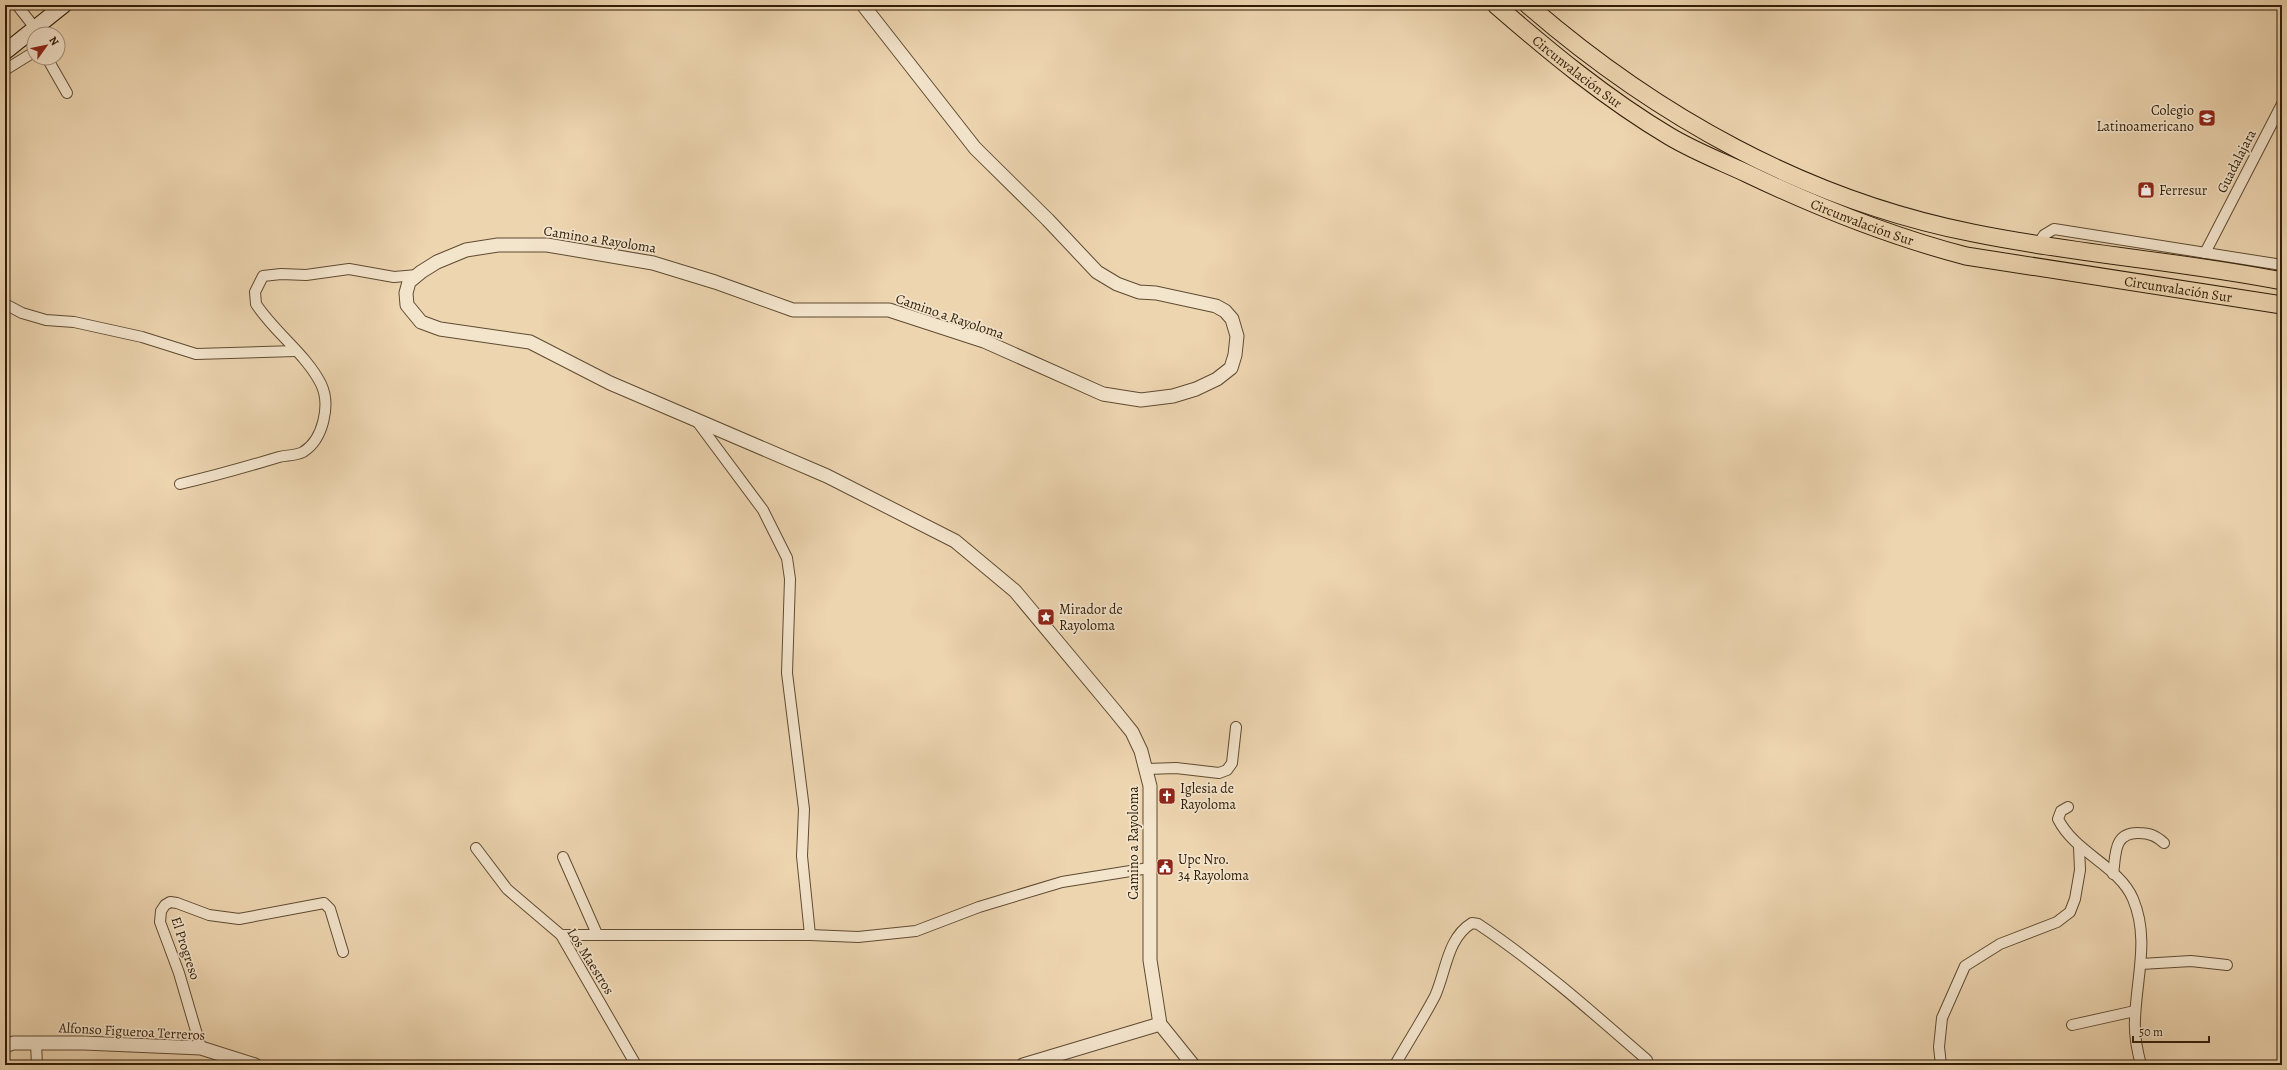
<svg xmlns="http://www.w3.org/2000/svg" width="2287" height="1070" font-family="Alegreya,serif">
<rect width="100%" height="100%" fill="#edd5b0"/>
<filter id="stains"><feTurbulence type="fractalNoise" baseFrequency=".005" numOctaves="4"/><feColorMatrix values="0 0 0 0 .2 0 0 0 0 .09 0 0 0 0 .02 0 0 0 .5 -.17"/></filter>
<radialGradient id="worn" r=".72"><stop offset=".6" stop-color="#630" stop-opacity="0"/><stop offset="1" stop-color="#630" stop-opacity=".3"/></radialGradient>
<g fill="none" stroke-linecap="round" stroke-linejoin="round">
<g stroke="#5f4b31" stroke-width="12">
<g id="minor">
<path d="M17,5l18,23"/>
<path d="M47,58l20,35"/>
<path d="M5,70l29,-18"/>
<path d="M2038,244l6,-9 10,-6 228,36"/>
<path d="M2205,253l77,-149"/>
<path d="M5,304l17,9 24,7 28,2 68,15 54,17 100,-3"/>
<path d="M696,420l67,90 24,48 3,21 -3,94 17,136 -2,47 8,79"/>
<path d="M180,484c34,-8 66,-17 99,-27 8,-2 16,-1 24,-5 20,-12 28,-47 18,-68 -15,-30 -46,-51 -65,-80l-1,-12 8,-16 18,-2 25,1 43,-6 45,8 23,-2"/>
<path d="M1147,769l29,-1 43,5 8,-3 5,-7 4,-36"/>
<path d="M2068,807l-7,4 -3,8c17,34 61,47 75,80 17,40 3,80 2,121 -1,15 2,30 6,45"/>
<path d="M476,848l31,41 54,46 75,130"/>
<path d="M563,857l34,77"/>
<path d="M2113,874c3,-19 0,-42 26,-41 11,0 17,3 25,10"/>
<path d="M561,935h249l48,2 58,-6 63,-24 83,-25 87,-14"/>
<path d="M2141,964l50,-3 36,4"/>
<path d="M2072,1025l63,-14"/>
<path d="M36,1043l1,22"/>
<path d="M201,1048l-22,-75 -19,-51 1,-11 4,-6 5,-3 7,1 32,12 30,4 85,-16 6,6 13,43"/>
<path d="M1395,1065c13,-23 28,-46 40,-69 11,-24 12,-58 37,-73l6,1c60,40 114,88 169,136"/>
<path d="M1941,1065l-2,-18 3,-29 23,-52 35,-22 57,-22 13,-10 5,-13 5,-29 -1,-23"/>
</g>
</g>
<g stroke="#5f4b31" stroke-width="15">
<g id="tertiary">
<path d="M863,5l112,143 73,72 49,52 20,12 22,8 17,1 60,13 9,5 7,8 5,17 -2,19 -4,13 -14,11 -21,10 -23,7 -32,4 -38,-6 -119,-53 -95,-31h-96l-78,-28 -62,-19 -106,-18h-49l-32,5 -29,12 -16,10 -12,10 -3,11 1,12 14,17 19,7 90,13 80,41 217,93 128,65 60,50 100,120 17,21 9,19 9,35v174l10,64 33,41"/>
<path d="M5,1046l8,-3h71l117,5 54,17"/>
<path d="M1023,1065l137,-41"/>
</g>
</g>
<g stroke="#301d07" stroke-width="17">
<path id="secondary" d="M5,52l59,-47"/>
</g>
<g stroke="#301d07" stroke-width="19">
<g id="trunk">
<path id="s1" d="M1496,5c55,48 111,94 173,131 25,15 51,25 77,37 71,34 143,63 220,83l316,49"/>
<path d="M1528,5c128,111 278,195 445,228 102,21 207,28 309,48"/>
</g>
</g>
<use href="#minor" stroke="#f3e4cc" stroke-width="10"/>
<use href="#tertiary" stroke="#f3e4cc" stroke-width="13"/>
<use href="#secondary" stroke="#f3e4cc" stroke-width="15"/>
<use href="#trunk" stroke="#edd5b0" stroke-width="17"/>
</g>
<defs>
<g id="school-square" transform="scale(0.9)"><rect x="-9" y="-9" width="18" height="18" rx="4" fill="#8f2418" stroke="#f3e4cc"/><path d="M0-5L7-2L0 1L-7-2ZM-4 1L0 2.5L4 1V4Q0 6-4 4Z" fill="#fff"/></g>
<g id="shop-square" transform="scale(0.9)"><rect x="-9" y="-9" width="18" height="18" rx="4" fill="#8f2418" stroke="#f3e4cc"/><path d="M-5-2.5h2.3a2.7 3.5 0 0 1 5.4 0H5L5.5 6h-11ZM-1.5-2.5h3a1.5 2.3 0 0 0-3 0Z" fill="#fff"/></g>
<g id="sight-square" transform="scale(0.9)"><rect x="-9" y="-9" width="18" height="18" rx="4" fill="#8f2418" stroke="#f3e4cc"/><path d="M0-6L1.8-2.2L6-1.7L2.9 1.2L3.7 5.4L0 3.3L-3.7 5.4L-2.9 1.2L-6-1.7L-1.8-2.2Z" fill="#fff"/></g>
<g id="church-square" transform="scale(0.9)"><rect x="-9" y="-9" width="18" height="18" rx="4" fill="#8f2418" stroke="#f3e4cc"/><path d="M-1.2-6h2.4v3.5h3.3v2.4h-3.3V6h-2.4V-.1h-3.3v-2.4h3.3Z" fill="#fff"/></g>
<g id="civic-square" transform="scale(0.9)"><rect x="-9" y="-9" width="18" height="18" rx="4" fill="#8f2418" stroke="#f3e4cc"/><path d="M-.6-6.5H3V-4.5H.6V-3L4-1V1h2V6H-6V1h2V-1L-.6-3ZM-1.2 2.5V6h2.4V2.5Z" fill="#fff"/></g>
</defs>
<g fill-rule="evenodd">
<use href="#school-square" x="2207" y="118"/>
<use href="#shop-square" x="2146" y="190"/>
<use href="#sight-square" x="1046" y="617"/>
<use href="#church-square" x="1167" y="796"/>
<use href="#civic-square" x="1165" y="867"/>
</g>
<g text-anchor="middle" stroke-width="3.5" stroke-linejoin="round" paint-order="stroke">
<g font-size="14" fill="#301d07" stroke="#f3e4cc">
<text dy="5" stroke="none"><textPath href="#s1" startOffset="105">Circunvalación Sur</textPath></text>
<text transform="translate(2236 161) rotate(-63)" y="5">Guadalajara</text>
<text dy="5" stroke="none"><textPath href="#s1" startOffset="429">Circunvalación Sur</textPath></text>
<text transform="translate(600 239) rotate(9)" y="5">Camino a Rayoloma</text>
<text dy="5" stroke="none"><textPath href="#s1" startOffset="753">Circunvalación Sur</textPath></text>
<text transform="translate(950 316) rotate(19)" y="5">Camino a Rayoloma</text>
<text transform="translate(1133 843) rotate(-90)" y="5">Camino a Rayoloma</text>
<text transform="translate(186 948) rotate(72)" y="5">El Progreso</text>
<text transform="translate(591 961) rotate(58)" y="5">Los Maestros</text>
<text transform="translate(132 1031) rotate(3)" y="5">Alfonso Figueroa Terreros</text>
</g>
<g font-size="14" fill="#301d07" stroke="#f3e4cc" text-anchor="start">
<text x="2194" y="115" text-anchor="end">Colegio<tspan x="2194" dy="16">Latinoamericano</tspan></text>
<text x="2159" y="195">Ferresur</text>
<text x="1059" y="614">Mirador de<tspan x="1059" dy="16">Rayoloma</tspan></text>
<text x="1180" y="793">Iglesia de<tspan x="1180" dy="16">Rayoloma</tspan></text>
<text x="1178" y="864">Upc Nro.<tspan x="1178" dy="16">34 Rayoloma</tspan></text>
</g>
</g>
<rect width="2287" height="1070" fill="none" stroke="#edd5b0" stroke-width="20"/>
<rect x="6" y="6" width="2275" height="1058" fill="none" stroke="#301d07" stroke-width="2"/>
<rect x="10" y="10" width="2267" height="1050" fill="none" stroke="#301d07"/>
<g transform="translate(46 46) rotate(57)"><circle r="19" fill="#f3e4cc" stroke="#a5947d"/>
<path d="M0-3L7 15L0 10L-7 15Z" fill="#8f2418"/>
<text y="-6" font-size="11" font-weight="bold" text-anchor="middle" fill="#301d07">N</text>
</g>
<path d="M2133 1036v6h76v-6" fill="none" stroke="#301d07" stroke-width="2"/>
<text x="2139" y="1036" font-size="12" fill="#301d07" stroke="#f3e4cc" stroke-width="3" paint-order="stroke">50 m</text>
<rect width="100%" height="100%" filter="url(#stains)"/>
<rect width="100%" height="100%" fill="url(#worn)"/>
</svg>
